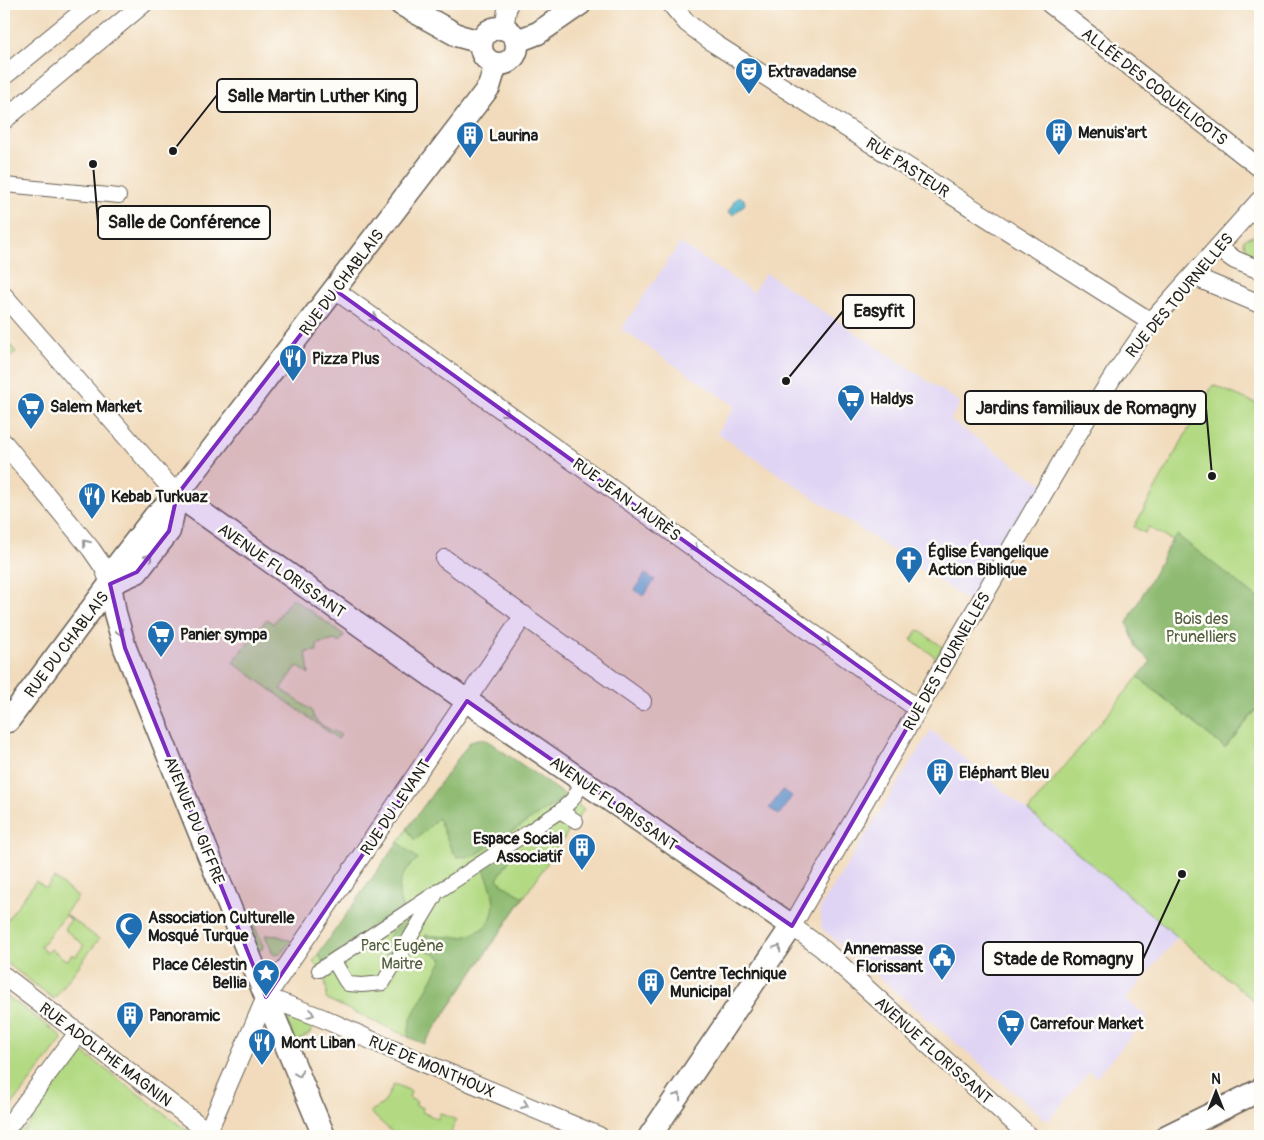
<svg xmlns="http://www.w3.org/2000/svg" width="1264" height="1140" font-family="Pangolin,sans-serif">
<rect width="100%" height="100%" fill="#fdfcf7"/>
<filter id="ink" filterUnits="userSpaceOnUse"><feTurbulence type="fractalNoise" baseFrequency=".02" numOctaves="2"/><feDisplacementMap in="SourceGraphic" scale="10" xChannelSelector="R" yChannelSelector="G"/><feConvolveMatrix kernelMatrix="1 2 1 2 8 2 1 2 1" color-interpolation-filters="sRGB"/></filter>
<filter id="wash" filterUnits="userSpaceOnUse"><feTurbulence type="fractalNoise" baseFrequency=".0096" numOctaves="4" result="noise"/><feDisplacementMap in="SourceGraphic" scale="20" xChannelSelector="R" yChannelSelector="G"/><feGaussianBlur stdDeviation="1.12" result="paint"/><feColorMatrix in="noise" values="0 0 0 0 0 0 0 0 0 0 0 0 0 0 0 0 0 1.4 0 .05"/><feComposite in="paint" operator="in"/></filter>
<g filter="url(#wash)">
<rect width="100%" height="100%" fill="#f1dbbc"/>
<g fill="#e0d4f4">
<path d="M680,243l73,49 13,-19 195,130 -11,17 97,67 -70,120 -260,-174 18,-27 -114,-77z"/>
<path d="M931,730l247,207 -52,62 22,18 -52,60 -7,-5 -41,49 -226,-192 -2,-21z"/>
</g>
<g fill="#b3da83" stroke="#687b50" fill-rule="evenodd">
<path d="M1260,223v35l-12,-5 -5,-13 15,-6 -4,-4z"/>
<path d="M8,343l8,9 -12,10v-16z"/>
<path d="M1213,385l47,20v195l-83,-64 -5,4 -24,-13 -3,6 -11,-6z"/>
<path d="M292,598l52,37 -5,8 -4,-3 -18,4v7l-11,1 3,22 -12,-8 -16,23 30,21 3,8 7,7 20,10 -3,4 -105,-77 34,-43 6,5z"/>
<path d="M918,630l25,17 -7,10 -25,-17z"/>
<path d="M1138,677l87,71 32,-39 3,2v12l-5,7 -2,12 2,9 5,8v234l-6,8 -226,-190z"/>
<path d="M478,739h6l5,3 95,67 -160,235 -98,-45c3,-14 -4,-27 -13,-37l154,-216 4,-5z"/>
<path d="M54,878l24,19 -13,17 34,25 -45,60 -50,-38v-37l32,-43 10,7zM65,915l6,5 -7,9 20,16 -8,11 -4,-2 -5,7 -16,-12 -4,4 -7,-6z"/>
<path d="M244,902l19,44 -1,3 -4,2 -18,-44z"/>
<path d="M265,935l13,1 13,5 -10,12 -8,1z"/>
<path d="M4,994l57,42 1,4 -58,75z"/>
<path d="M293,1014l24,7 -8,13 -14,8 -7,-20z"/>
<path d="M78,1051h3l108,81 -2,4h-174l6,-8 5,2 9,-11 -4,-3z"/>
<path d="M394,1084l17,7 -2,7 8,4 -2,3 8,3 -1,4 16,7 2,-6 16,7 -5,12 8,4h-63l-26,-24 14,-9z"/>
</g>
<g fill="#8eba71" stroke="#556b46">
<path d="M1177,535l83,65v105l-35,43 -87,-71 13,-16 -14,-12 -10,-26 45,-83z"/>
<path d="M478,739h6l5,3 78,54 -93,60 -17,1 -5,-6 -14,-33 -23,23 -8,-12 60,-83 4,-5z"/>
<path d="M398,842l20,17c-17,12 -24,31 -15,50l-80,53 -5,-8z"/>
<path d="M515,846l2,3 -20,30 9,8 18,10 -100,147 -16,-7 3,-19 32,-59 -23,-13 6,-11c11,1 24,3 35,2 5,0 11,-3 15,-5 27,-12 18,-44 6,-65z"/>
<path d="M410,918l4,3 -21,37 -8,-5 5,-20z"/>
</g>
<g fill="#4bb0ca" stroke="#346673">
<path d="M739,196l5,3 1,5 -12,11 -5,-3 7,-12z"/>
<path d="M645,574l10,6 -12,16 -8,-6z"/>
<path d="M783,790l9,6 -13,19 -10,-7z"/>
</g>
</g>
<g filter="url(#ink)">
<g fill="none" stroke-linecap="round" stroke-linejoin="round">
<g stroke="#675f54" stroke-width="16">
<g id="pedestrian">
<path d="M5,185l114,11"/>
<path d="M560,811l16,10"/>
<path d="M334,961l11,19 3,4 14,1 21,-2 52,-87"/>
<path d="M319,970l241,-159 12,-11 12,-19"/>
</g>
</g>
<g stroke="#675f54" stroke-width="20">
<g id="minor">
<path d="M671,4l16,19 28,21 436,278"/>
<path d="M1050,4l210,164"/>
<path d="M504,28l4,-24"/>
<path d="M4,76l88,-72"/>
<path d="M4,120l139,-116"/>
<path d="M1218,248l17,12 25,10"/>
<path d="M1193,276l67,28"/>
<path d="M335,290l583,419"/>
<path d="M4,296l173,199"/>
<path d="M4,443l87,106 13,19 6,16"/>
<path d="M445,559l197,142"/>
<path d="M4,976l204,156"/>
<path d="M266,997l56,21 71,32 206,86"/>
<path d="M4,1132l74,-99"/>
<path d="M206,1136l60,-139 258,-382"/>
<path d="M1029,1136l-206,-187 -31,-23 295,-508 27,-43 37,-53 109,-122"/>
</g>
</g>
<g stroke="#675f54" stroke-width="25">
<g id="tertiary">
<path d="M401,4l58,32 22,6"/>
<circle cx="499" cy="46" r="18"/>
<path d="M517,41l21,-8 42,-29"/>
<path d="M177,495l290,206 325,225 -142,210"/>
<path d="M110,584l5,29 10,35 141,349 58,139"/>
<path d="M110,584l27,-12 32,-41 8,-36"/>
<path d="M4,718l4,3 102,-137 8,-20 37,-48 22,-21 312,-408 7,-23"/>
<path d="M1167,1136l93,-46"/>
</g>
</g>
<use href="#pedestrian" stroke="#fff" stroke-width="14"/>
<use href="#minor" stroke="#fff" stroke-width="18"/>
<use href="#tertiary" stroke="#fff" stroke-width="22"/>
</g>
<defs><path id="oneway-chevron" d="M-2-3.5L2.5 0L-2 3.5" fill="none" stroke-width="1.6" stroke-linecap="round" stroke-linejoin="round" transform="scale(1.25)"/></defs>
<g stroke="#999">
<use href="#oneway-chevron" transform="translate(374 318) rotate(36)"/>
<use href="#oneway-chevron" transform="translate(506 413) rotate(36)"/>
<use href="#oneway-chevron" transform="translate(86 543) rotate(-129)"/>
<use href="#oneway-chevron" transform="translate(695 548) rotate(36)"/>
<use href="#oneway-chevron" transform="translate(149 557) rotate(-53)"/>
<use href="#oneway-chevron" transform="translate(120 632) rotate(73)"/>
<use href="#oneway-chevron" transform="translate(827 643) rotate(35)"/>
<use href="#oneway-chevron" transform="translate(778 948) rotate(-56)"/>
<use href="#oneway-chevron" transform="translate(311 1014) rotate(21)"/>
<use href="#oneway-chevron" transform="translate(299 1074) rotate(68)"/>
<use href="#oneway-chevron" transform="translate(678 1096) rotate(-55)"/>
<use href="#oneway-chevron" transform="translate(525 1105) rotate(23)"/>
</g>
</g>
<path fill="#7b2cbf" fill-opacity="0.2" stroke="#7b2cbf" stroke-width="4" stroke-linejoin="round" d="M335,290l583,419 -126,217 -325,-225 -201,296 -141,-349 -15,-64 27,-12 32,-41 8,-36z"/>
<defs>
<g id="theatre-pin" transform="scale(1.4375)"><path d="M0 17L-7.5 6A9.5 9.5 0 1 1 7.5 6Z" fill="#1f6fb2" stroke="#fdfcf7"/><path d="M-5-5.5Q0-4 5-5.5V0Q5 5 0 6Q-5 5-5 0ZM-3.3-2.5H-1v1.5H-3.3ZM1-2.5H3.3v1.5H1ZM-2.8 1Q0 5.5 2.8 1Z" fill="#fff"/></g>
<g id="building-pin" transform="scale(1.4375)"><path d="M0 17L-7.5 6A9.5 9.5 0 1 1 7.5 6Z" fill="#1f6fb2" stroke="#fdfcf7"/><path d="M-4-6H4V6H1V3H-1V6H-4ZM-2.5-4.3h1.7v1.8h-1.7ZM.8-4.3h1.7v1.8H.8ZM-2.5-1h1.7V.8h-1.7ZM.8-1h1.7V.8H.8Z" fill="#fff"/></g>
<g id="restaurant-pin" transform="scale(1.4375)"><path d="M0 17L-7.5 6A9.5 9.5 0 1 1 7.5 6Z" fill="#1f6fb2" stroke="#fdfcf7"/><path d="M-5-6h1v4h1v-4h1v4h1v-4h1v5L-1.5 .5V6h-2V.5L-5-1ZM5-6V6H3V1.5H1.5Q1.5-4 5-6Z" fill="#fff"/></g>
<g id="supermarket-pin" transform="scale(1.4375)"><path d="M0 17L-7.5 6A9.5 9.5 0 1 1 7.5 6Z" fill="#1f6fb2" stroke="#fdfcf7"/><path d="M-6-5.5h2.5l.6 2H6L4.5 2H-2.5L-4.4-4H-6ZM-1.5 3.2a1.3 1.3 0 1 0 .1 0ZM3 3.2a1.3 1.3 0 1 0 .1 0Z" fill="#fff"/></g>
<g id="church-pin" transform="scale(1.4375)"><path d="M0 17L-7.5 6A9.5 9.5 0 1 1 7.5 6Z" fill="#1f6fb2" stroke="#fdfcf7"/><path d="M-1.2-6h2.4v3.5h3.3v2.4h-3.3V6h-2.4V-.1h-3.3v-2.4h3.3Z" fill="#fff"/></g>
<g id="mosque-pin" transform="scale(1.4375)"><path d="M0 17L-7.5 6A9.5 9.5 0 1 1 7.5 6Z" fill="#1f6fb2" stroke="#fdfcf7"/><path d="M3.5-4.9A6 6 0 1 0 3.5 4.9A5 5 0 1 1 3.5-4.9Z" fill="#fff"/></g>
<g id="civic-pin" transform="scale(1.4375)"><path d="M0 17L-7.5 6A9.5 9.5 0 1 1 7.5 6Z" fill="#1f6fb2" stroke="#fdfcf7"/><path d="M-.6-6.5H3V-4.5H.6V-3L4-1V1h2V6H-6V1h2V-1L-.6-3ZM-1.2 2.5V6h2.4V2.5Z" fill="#fff"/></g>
<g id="sight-pin" transform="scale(1.4375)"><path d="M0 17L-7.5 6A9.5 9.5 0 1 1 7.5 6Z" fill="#1f6fb2" stroke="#fdfcf7"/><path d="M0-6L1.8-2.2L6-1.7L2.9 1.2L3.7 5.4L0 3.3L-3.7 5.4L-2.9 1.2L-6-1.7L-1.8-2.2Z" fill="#fff"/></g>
</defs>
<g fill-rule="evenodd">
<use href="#theatre-pin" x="749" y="71"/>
<use href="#building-pin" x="1059" y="132"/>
<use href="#building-pin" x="470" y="135"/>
<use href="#restaurant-pin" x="293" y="358"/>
<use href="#supermarket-pin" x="851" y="398"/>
<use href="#supermarket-pin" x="31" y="406"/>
<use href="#restaurant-pin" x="92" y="496"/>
<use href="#church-pin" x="909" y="560"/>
<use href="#supermarket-pin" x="161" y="634"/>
<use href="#building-pin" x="940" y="772"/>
<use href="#building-pin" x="582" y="847"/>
<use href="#mosque-pin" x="129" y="926"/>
<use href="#civic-pin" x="942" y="957"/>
<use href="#sight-pin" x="266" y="973"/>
<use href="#building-pin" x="651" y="982"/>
<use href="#building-pin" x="130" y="1015"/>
<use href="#supermarket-pin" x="1011" y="1023"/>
<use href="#restaurant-pin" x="262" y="1042"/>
</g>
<g text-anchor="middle" stroke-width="5" stroke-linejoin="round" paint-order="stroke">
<g font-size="16" font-weight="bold" fill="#1c1c1c" stroke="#fdfcf7" text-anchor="start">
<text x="768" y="77">Extravadanse</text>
<text x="1078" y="138">Menuis'art</text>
<text x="489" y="141">Laurina</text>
<text x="312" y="364">Pizza Plus</text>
<text x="870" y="404">Haldys</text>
<text x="50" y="412">Salem Market</text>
<text x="111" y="502">Kebab Turkuaz</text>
<text x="928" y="557">Église Évangelique<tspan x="928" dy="18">Action Biblique</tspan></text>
<text x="180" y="640">Panier sympa</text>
<text x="959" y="778">Eléphant Bleu</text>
<text x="563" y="844" text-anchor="end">Espace Social<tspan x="563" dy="18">Associatif</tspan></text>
<text x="148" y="923">Association Culturelle<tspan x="148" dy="18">Mosqué Turque</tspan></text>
<text x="923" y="954" text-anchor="end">Annemasse<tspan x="923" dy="18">Florissant</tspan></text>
<text x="247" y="970" text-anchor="end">Place Célestin<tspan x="247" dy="18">Bellia</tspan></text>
<text x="670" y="979">Centre Technique<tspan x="670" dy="18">Municipal</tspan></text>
<text x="149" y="1021">Panoramic</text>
<text x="1030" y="1029">Carrefour Market</text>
<text x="281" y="1048">Mont Liban</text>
</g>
<g font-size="16" fill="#1c1c1c" stroke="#fdfcf7">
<text transform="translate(1155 86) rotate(38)" y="6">ALLÉE DES COQUELICOTS</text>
<text transform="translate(908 167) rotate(33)" y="6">RUE PASTEUR</text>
<text transform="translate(341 282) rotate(-53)" y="6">RUE DU CHABLAIS</text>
<text transform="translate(1179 295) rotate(-50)" y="6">RUE DES TOURNELLES</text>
<text transform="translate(627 499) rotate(36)" y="6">RUE JEAN JAURÈS</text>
<text transform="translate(282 570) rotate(35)" y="6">AVENUE FLORISSANT</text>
<text transform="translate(66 644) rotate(-53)" y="6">RUE DU CHABLAIS</text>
<text transform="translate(946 661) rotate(-60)" y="6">RUE DES TOURNELLES</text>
<text transform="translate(614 803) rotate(35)" y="6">AVENUE FLORISSANT</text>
<text transform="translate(395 807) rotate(-56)" y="6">RUE DU LEVANT</text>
<text transform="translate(195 820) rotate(68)" y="6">AVENUE DU GIFFRE</text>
<text transform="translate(934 1050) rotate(42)" y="6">AVENUE FLORISSANT</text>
<text transform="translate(106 1054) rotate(37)" y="6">RUE ADOLPHE MAGNIN</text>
<text transform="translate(432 1066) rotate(23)" y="6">RUE DE MONTHOUX</text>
</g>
<g font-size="16" fill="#515e40" stroke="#fdfcf7">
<text x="1201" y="624">Bois des<tspan x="1201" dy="18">Prunelliers</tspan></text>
<text x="402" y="951">Parc Eugène<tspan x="402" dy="18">Maitre</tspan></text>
</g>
</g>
<path fill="none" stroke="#1c1c1c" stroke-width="2" d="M173 151L217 95M93 164L98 222M786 381L843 311M1212 476L1206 408M1182 874L1143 959"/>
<g fill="#1c1c1c" stroke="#fdfcf7" stroke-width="2">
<circle cx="173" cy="151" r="5"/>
<circle cx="93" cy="164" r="5"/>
<circle cx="786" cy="381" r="5"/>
<circle cx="1212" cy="476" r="5"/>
<circle cx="1182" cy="874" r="5"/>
</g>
<g fill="#fdfcf7" stroke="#1c1c1c" stroke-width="2">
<rect x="217" y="79" width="200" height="33" rx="5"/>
<rect x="98" y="206" width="172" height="33" rx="5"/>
<rect x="843" y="295" width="71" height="33" rx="5"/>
<rect x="965" y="391" width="241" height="33" rx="5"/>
<rect x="983" y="942" width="160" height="33" rx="5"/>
</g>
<g font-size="18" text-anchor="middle" font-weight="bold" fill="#1c1c1c">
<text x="317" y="102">Salle Martin Luther King</text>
<text x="184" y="228">Salle de Conférence</text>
<text x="879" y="317">Easyfit</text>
<text x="1086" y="414">Jardins familiaux de Romagny</text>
<text x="1063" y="965">Stade de Romagny</text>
</g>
<rect width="1264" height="1140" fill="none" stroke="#fdfcf7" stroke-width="20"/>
<g transform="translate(1216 1092)" stroke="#fdfcf7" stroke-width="4" paint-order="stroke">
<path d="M0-4L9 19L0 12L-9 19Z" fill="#1c1c1c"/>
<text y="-8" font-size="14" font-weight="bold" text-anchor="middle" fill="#1c1c1c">N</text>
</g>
</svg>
